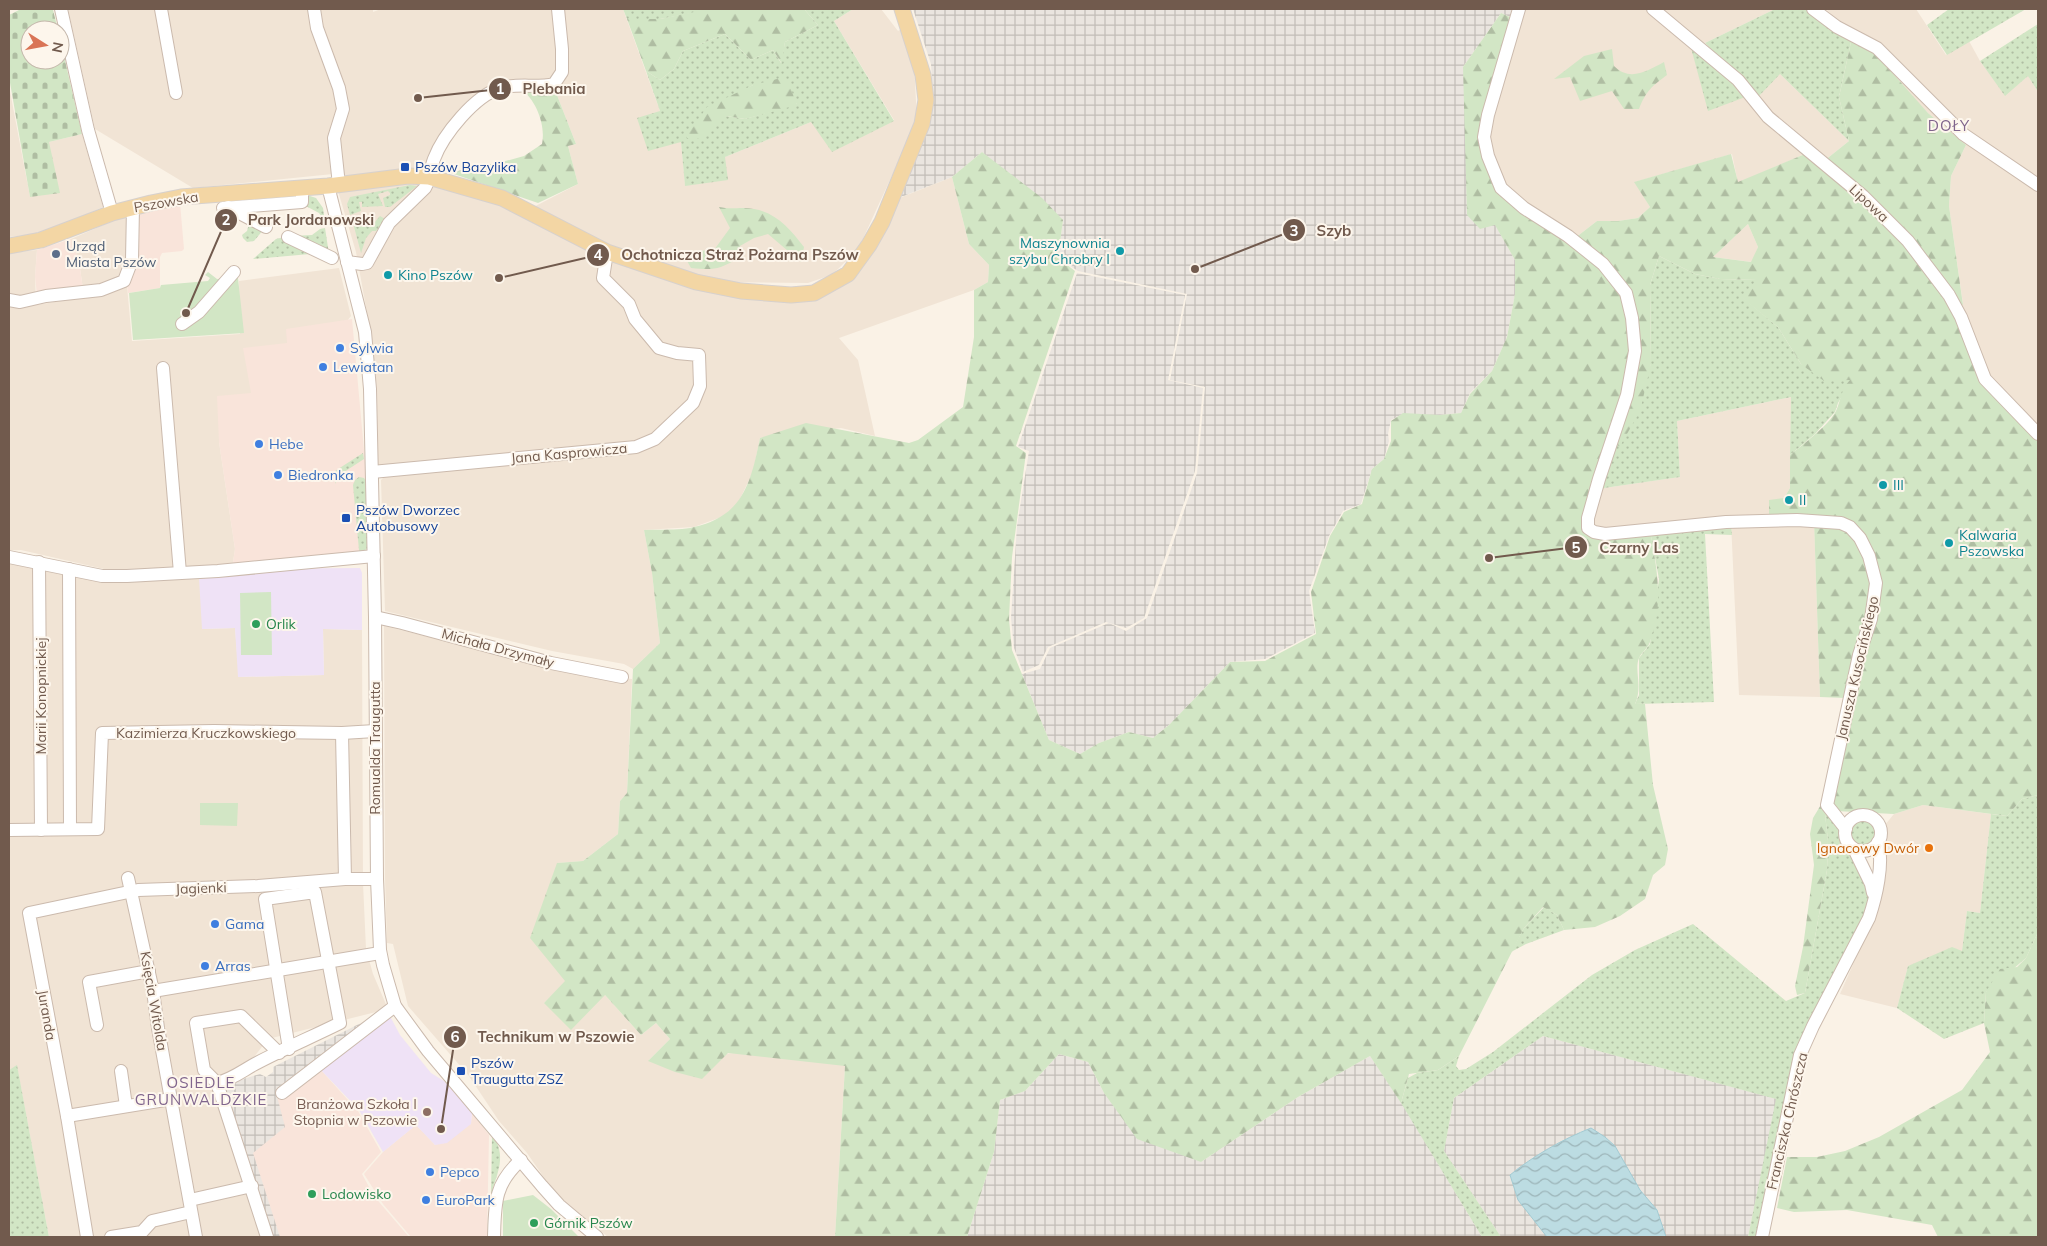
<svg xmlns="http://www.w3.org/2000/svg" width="2047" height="1246" font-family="Mulish,sans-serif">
<defs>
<pattern id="industrial-grid" width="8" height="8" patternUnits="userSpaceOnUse" patternTransform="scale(1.25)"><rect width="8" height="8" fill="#eae5df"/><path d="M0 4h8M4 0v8" fill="none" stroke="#c2bdb7"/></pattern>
<pattern id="grass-dots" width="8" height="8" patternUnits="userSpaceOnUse" patternTransform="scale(1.25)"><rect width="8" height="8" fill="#d2e6c5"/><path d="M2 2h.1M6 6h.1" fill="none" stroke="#afbda2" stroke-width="1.8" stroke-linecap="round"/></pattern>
<pattern id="forest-firs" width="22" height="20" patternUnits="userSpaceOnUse" patternTransform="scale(1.25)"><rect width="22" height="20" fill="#d2e6c5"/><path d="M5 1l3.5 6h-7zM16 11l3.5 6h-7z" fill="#afbda2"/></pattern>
<pattern id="cemetery-stones" width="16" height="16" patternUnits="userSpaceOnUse" patternTransform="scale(1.25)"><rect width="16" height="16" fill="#d2e6c5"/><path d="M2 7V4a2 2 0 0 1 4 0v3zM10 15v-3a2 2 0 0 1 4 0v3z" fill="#afbda2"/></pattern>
<pattern id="water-waves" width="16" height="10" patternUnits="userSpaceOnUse" patternTransform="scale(1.25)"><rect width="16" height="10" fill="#bcdce2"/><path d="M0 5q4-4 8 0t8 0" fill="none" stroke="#9db5b9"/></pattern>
</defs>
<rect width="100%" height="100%" fill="#faf2e6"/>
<g fill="#f1e4d5" fill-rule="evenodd">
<path d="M68,9h305v3l8,-3h242l37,102 -12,39 33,-9 4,44 40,-28 86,-35 83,-2 -60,-99 19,-12h28l17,22 14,-8 5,98 -56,122 -11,14 -12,12 -7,6 -23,8 -108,-1 91,13 45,-14 61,-82 55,-22 17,67 20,21 -1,17 -14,8 -135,48 19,22 17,76 -34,-8 -81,10 -7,34 -14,29 -12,14 -33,12 -50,3 8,43 8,70 -27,26 -9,-5 -72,-13 -167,-40 -4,-131 3,-3 252,-29 56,-45 -56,43 -256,22 -2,-5 -1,-76 -9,-69 -12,-66 -23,-78 -140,14 -98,-59zM500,88l55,2 21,54 -8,2 10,38 -52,27 -97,-35 17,-41z"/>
<path d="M1522,9h126l100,87 57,58 -67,29 -6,-29 -97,28 15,25 -12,11 -20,3h-21l-22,17 -71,-52 -17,-48z"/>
<path d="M1657,9h118l-70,34 -14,-6z"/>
<path d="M1826,9h90l30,46 23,-14 11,20 25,34 23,-19 10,16v335l-51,-49 -29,-76 5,2 -14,-98 2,-30 15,-31 -38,-32z"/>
<path d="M1779,73l70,68 -25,20 -52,-46 -13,-19z"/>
<path d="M9,86l21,111 19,-55 33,-8 21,73 -61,26 -33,4z"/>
<path d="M129,216l1,11 -5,42 -9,11 -33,9 -4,-28 -8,-22 37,-16z"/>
<path d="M1748,224l10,23 -6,15 -39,-5z"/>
<path d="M37,250l-2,27 1,28 73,-12 18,-7 5,55 108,-7 -1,-53 100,-13 12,48 -4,5 -60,23 -36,49 -32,49 16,107 -3,20 -30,60 33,-1 4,49 85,-2 -1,-46 39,1 1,253 3,66 7,25 15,35 -120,30 -21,27 -14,4 -14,10 48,157h-218l-32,-171 -8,4v-513l93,19 23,-6 -21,-1 -83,-19h-12v-297z"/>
<path d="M1791,397l-1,91 -6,10 -15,18 -167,14 -8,-3 -1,-5 7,-29 4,-5 76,-11 -3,-56z"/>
<path d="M1814,520l6,177 -81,-2 -8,-173z"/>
<path d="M384,626l122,30 96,20 30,3 -5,114 -7,8 -2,33 -35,27 -26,2 9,119 -22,21 61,-8 36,40 15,-12 14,16 -21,21 85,-7 111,12 -10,172h-227l-45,-36 -18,-22 -18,-26 -28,-32 -30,-45 -61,-70 -15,-62 -6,-1 -2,-65z"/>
<path d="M1923,805l68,9 -11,99 -13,-2 -5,41 -54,14 -11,42 -57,-14 39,-88 5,-38 1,-43 9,-11z"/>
</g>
<g fill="#f9e4da">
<path d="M180,203l4,46 -2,2 -20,2 -2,4v31l-32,5 -1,-7 10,-75z"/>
<path d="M71,239l8,22 4,28 -46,6 -2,-18 2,-27z"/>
<path d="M352,319l13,142 2,88 -22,10 -113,10 3,-20 -16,-107 -2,-46 34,-3 -8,-45 44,-5 -1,-14z"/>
<path d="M319,1068l39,43 23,41 -19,22 12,22 35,41h-138l-20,-85 22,-58z"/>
<path d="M472,1113l17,22 -2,102h-76l-28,-33 -19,-30 19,-22 33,-27 19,20 36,-21z"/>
</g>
<g fill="url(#industrial-grid)">
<path d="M913,9h601l-4,8 -9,-4 -38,54 32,157 20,36v34l-8,43 -15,34 -22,22 -9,20 -21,2 -37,-1 -12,6 -3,14 1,7 -5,18 -12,10 -11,35 -18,7 -14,25 -20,55 6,42 -50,26 -35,3 -61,63 -16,13 -24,-6 -30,11 -19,11 -31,-14 -27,-66 18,-5 10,-21 59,-25 17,8 21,-13 50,-145 8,-86 -35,-7 17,-86 -109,-23 -20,-13 5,-38 -81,-68 -30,25 -51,20 32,-102 -2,-31z"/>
<path d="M1077,273l108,22 -17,85 35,8 -8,83 -51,147 -18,10 -20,-6 -58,25 -9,18 -16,7 -9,-24 -3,-30 6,-92 12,-75 -11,-4z"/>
<path d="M381,1013l-104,83 8,31 -32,26 27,84h-12l-46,-152 38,-11 6,3 7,-5v-5z"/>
<path d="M1543,1036l234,63 -29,138h-247l-57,-86 10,-53z"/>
<path d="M1059,1054l29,8 16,31 97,69 97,-65 72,-41 27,39 85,142h-515l27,-85 6,-52 25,-9z"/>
</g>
<g fill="#efe2f6">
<path d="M360,568l2,5v57l-39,-1 1,46 -86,2 -3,-49 -33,1 -3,-51 33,-9z"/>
<path d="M387,1017l4,1 9,17 31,38 13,8 28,32 -1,11 -24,19 -12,2 -19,-20 -33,27 -24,-42 -40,-42z"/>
</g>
<g fill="url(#grass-dots)" fill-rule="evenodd">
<path d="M623,9h85l1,1 -49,9h-33z"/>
<path d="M804,9h49l-19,12 60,100 -62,31 -21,-30 -86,35 3,23 -43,6 -4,-44 -33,9 -11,-33 23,-7 -14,-40 14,9 14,-11 9,-18 42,-17 26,26 22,-10 8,13 4,-21 33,-17zM753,85l44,19 -52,15 -19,-3 10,-21z"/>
<path d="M1775,9h31l65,40 -20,-7 -12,55 10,44 -69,-67 -21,22 -54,-53z"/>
<path d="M1949,9h77l-79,46 -20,-30z"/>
<path d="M2038,24v68l-10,-16 -23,20 -25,-35z"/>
<path d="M1690,44l58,52 -40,15z"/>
<path d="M410,185l7,1 -27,21h-5l-2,-9 7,-3v-2l-2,-2 -10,3 5,12 -21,1v-5h-3l2,9 -11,4 -3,-11 3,-7z"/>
<path d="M304,194l12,4 7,10 2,13 -6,-8 -15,-8z"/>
<path d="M380,216l5,3 -9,12h-4l-6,7 -5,15 -8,-30 8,-4 6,5 4,-3 3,2z"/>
<path d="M249,224l15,5 -10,12 -7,1 -4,-4 -1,-3 5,-4z"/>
<path d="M325,228l4,26 -37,-18 20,-1 8,-6z"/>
<path d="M284,237l26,17 -57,5 23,-20z"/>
<path d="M1659,256l36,18 25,5 38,1 -16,17 36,30 23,37 50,16 -13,23 -3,9 -20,22 -25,21 1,-58 -114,24 3,56 -76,11 -4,5 17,-50 34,-79 -1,-79z"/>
<path d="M363,453l1,6 -26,17 -3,8v-13z"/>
<path d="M359,477l5,1 3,4v67l-7,3 -1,-2 -6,-65 2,-5z"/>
<path d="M1731,525l1,10 -27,-1 9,168 -79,2 4,-9v-37l11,-14 9,-65 -8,-43z"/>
<path d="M2038,795v137l-12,26 -40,34 -2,31 -40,16 -47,-31 11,-42 44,-19 10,4 5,-40 13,2 11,-99 16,2 15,-17z"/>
<path d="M1824,805l17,24 3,18 23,34 3,21 -16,38 -49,92 -46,205h-11l28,-138 -233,-63 -89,62 -10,53 57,86h-19l-81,-134 7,-25 9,-5 21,-3 21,-14 -3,10 3,4 7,-1 27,-17 99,-77 43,-25 58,-26 93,77 19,-8 22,-123 1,-29z"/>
<circle cx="1863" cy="833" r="13"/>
<path d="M1544,907l13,8 7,15 -38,14 -15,8 13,-24z"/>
<path d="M17,1065l32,172h-40v-167z"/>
<path d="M492,1133c15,24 6,37 -1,62z"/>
</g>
<g fill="url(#forest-firs)" fill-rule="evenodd">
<path d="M732,9h72l14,16 -33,17 -3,22 -9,-14 -22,10 -26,-26 -42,17 -9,18 -14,11 -14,-9 -19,-52h33l44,-9z"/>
<path d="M1501,13l9,4 -25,100 16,72 66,47 58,57 9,52 -46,183 62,2c7,40 14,72 0,112 -2,6 -8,10 -11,16 -5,12 4,29 -4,46h10l8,81 15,64 -3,16 -12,10 -8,24 -25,17 -25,11 -31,3 -7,-15 -14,-8 -19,21 -65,128 -21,14 -29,4 -8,29 -31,-47 -72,41 -97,65 -64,-23 -33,-46 -16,-31 -29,-8 -34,37 -25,9 -6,52 -27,85h-132l10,-171 -117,-13 -26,26 -27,-7 -27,-11 22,-22 -14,-16 -15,12 -36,-40 -34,35 -27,-27 21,-22 -35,-43 27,-75 26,-2 35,-27 2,-33 7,-8 6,-124 27,-26 -8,-70 -8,-43c16,-1 35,1 50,-3 50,-11 57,-46 66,-89l46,-15 103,20 9,-3 45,-33 11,-70v-47l14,-8 1,-17 -20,-21 -17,-67 30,-25 60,46 21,22 -5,38 17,13 -59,175 10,7 -14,104 -3,62 3,31 37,90 31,14 19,-11 30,-11 24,6 16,-13 61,-63 35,-1 51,-27 -5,-42 19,-56 14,-24 18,-8 10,-35 12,-10 7,-18v-20l12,-8 37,2 21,-2 9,-19 22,-23 15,-34 8,-43v-34l-20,-35 -15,4 -13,-14 -4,-148z"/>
<path d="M1851,42l20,7 57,64 38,32 -15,31 -2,30 14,99 -5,-3 29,76 51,49v368l-16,4 -15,17 -84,-11 -29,9 -58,-3 -5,-9 14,-104 -25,-1 -6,-176 -45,-1v-20l15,-2 6,-10v-33c12,-10 39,-30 46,-44 5,-11 5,-22 14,-31l-26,1 -23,-17 -23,-37 -37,-30 16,-17 -37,-1 -25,-5 -36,-18 -9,29 1,79 -11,47 -21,37 -2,-5 19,-72 4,-31 -7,-40 -5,-14 -53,-48 22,-17h21l20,-3 12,-11 -16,-25 97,-28 7,28 67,-28 19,7 25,-20 -10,-44zM1748,224l10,23 -7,15 -38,-5z"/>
<path d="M1612,49l2,17c16,16 33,5 50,-4l3,13c-15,11 -21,16 -28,34h-15l-12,-18 -32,10 -10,-24 -16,2 30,-23z"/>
<path d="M781,78l8,6 8,21 -52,14 -19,-3 -22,20 -12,5 -6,-4 21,-30 46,-22z"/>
<path d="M521,89l34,1 21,54 -8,2 10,38 -40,19 -87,-30 32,-9h12l29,-8 18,-12c4,-19 -6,-44 -21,-55z"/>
<path d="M719,207c9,2 15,1 24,1 29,0 45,18 61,39l-3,15 -33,-28 -14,4 -14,8 -3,13c-19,11 -24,11 -46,9l-9,-16 32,-2 16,-22z"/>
<path d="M1822,803l2,2 4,36 -1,29 -22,123 -8,2 -2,-9 8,-39 11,-82 -4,-31 3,-16z"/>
<path d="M2038,932v305h-100l-6,-12 -85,-15 -53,2 -17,-4 10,-51h30l28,-6 34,-14 83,-47 28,-38 -6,-29 2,-31 14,-23 17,-2 9,-9z"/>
</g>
<path fill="url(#cemetery-stones)" d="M21,9l32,1 5,20h-28v30h30v-21l22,95 -33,8 11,51 -30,4 -21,-120v-62z"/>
<g fill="#d2e6c5">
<path d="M208,272l9,7 21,-1 6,55 -111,7 -4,-47 31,-5 1,-3 47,-4 2,-3 -5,-3z"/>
<path d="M271,592l1,63h-31l-1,-62z"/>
<path d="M200,803h38l-1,23 -37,-1z"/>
<path d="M533,1195l18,14 28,28h-76v-36z"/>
</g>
<path fill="url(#water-waves)" stroke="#a3cbd3" d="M1591,1128l14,9 10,9 25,44 17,20 9,27h-119l-29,-37 -8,-25c23,-19 53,-36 81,-47z"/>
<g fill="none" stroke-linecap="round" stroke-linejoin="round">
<g stroke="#cbbaad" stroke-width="14">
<g id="minor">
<path d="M61,9l27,121 24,83"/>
<path d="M161,9l15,84"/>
<path d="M314,9l3,19 22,60 4,21 -9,29 5,47"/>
<path d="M1519,9l-31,106 -4,22 4,19 13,32 23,20 44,28 35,28 23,29 6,25 3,33 -8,44 -28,84 -11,39v10l6,4 11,2 121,-12 71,-2 44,3 9,4 10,11 9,18 7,27 -5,36 -12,36 -32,150 19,24"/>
<path d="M1653,9l85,71 30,37 95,79 45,45 41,54 12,22 24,62 53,55"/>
<path d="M1813,9l24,18 40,21 86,86 75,51"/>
<path d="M328,186l37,146 5,57 5,228 2,262 3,71 3,15 12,41 33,45 114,135 17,19 38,32"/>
<path d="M228,207l38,20"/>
<path d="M223,208l79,-6v-8"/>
<path d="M288,237l44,21"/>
<path d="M347,262l15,2 5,-1 22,-40 36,-35c5,-8 5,-19 9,-29 9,-24 41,-64 67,-71 17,-5 35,0 53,-4l8,-12v-23l-4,-40"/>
<path d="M9,300l11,2 26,-6 55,-6 23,-9 8,-21 1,-53"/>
<path d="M182,324l17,-12 35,-40"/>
<path d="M163,368l17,205"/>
<path d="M372,472l264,-25 19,-8 38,-36 7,-17 -1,-31 -22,-2 -18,-5 -24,-29 -6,-15 -26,-26 4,-26"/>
<path d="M9,557l93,19h25l91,-5 156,-15"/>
<path d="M39,562l2,268"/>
<path d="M69,569l1,260"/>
<path d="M375,617l27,6 149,40 71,14"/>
<path d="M342,733l3,146"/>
<circle cx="1863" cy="833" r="18"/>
<path d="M9,830l89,-1 4,-96 112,-2 128,2 33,-2"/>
<path d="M1854,849l17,35 2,9"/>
<path d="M128,878l25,113 5,37 38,209"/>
<path d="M153,991l227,-38"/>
<path d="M97,1025l-8,-43 60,-11"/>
<path d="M121,1071l5,35"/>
<path d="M217,1083c16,-4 25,-12 38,-19 28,-15 57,-27 85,-41l-25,-131 -50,7 24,150"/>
<path d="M282,1093l113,-87"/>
<path d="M67,1116l104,-17"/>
<path d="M190,1200l62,-14"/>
<path d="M87,1237l-20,-121 -38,-203 109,-23 120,-4 87,-7h32"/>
<path d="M111,1237l31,-5 10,-11 39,-9"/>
<path d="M267,1237l-50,-154 -13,-13 -8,-47 45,-7 38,37"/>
<path d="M494,1237c1,-33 0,-53 27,-77"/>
<path d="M1762,1237l38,-182 13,-29 56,-108c7,-21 15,-54 9,-76"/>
</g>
</g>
<g stroke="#d7d1cd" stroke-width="17">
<path id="major" d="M9,246l32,-6 71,-27 39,-10 30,-6 147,-11 80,-10 21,1 73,21 105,54 89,30 45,9 50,4 23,-2 34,-19 21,-29 13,-23 40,-98 4,-24 -3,-25 -21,-66"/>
</g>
<use href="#minor" stroke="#fff" stroke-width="12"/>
<use href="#major" stroke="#f3d6a4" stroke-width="15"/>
</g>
<g fill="#1a4fb4" stroke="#fdf6ec" stroke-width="2">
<rect x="400" y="162" width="10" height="10" rx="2.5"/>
<rect x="341" y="513" width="10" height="10" rx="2.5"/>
<rect x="456" y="1066" width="10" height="10" rx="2.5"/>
</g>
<g fill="#0f9aa8" stroke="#fdf6ec" stroke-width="2">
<circle cx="1120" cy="251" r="5"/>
<circle cx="388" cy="275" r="5"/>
<circle cx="1883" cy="485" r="5"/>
<circle cx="1789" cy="500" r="5"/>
<circle cx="1949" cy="543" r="5"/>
</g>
<circle fill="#5c6f8a" stroke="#fdf6ec" stroke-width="2" cx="56" cy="254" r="5"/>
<g fill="#3f7fe0" stroke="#fdf6ec" stroke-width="2">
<circle cx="340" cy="348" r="5"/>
<circle cx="323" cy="367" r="5"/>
<circle cx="259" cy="444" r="5"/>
<circle cx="278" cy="475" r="5"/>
<circle cx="215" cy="924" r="5"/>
<circle cx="205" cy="966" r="5"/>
<circle cx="430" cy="1172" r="5"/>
<circle cx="426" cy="1200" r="5"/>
</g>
<g fill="#2e9e5b" stroke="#fdf6ec" stroke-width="2">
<circle cx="256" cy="624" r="5"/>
<circle cx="312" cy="1194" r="5"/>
<circle cx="534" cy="1223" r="5"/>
</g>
<circle fill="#e8710a" stroke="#fdf6ec" stroke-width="2" cx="1929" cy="848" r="5"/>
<circle fill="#8d6e63" stroke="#fdf6ec" stroke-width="2" cx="427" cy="1112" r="5"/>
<g text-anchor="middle" stroke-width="4" stroke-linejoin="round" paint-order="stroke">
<g font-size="14" fill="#164399" stroke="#fdf6ec" text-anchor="start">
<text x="415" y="172">Pszów Bazylika</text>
<text x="356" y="515">Pszów Dworzec<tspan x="356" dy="16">Autobusowy</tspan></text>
<text x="471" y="1068">Pszów<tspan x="471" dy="16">Traugutta ZSZ</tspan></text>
</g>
<g font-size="14" fill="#715a4d" stroke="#fdf6ec">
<text transform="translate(166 202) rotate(-10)" y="5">Pszowska</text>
<text transform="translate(1869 203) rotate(43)" y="5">Lipowa</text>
<text transform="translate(569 453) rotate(-5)" y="5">Jana Kasprowicza</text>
<text transform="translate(498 648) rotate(15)" y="5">Michała Drzymały</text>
<text transform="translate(1857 668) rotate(-77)" y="5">Janusza Kusocińskiego</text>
<text transform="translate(41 696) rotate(-90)" y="5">Marii Konopnickiej</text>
<text x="206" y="738">Kazimierza Kruczkowskiego</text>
<text transform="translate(375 748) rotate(-90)" y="5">Romualda Traugutta</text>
<text transform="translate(201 888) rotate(-2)" y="5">Jagienki</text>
<text transform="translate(154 1001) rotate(80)" y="5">Księcia Witolda</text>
<text transform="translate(47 1015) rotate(80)" y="5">Juranda</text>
<text transform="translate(1787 1121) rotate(-77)" y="5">Franciszka Chrószcza</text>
</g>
<g font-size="14" fill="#0d838f" stroke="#fdf6ec" text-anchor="start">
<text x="1110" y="248" text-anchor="end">Maszynownia<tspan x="1110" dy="16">szybu Chrobry I</tspan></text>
<text x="398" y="280">Kino Pszów</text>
<text x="1893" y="490">III</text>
<text x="1799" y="505">II</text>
<text x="1959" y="540">Kalwaria<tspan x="1959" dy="16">Pszowska</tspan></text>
</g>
<g font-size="14" fill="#4e5e75" stroke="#fdf6ec" text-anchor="start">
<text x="66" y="251">Urząd<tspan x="66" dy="16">Miasta Pszów</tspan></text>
</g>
<g font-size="14" fill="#366cbe" stroke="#fdf6ec" text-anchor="start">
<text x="350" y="353">Sylwia</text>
<text x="333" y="372">Lewiatan</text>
<text x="269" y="449">Hebe</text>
<text x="288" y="480">Biedronka</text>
<text x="225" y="929">Gama</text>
<text x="215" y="971">Arras</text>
<text x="440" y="1177">Pepco</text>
<text x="436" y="1205">EuroPark</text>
</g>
<g font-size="14" fill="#27864d" stroke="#fdf6ec" text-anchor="start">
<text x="266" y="629">Orlik</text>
<text x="322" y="1199">Lodowisko</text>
<text x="544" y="1228">Górnik Pszów</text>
</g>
<g font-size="14" fill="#c56008" stroke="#fdf6ec" text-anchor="end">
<text x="1919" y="853">Ignacowy Dwór</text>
</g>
<g font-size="14" fill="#785e54" stroke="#fdf6ec" text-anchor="end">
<text x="417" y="1109">Branżowa Szkoła I<tspan x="417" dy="16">Stopnia w Pszowie</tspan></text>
</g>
<g font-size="15" letter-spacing="1" fill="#80658d" stroke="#fdf6ec">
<text x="1949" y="131">DOŁY</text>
<text x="201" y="1088">OSIEDLE<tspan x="201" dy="17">GRUNWALDZKIE</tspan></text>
</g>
</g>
<path fill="none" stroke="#715a4d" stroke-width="2" d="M418 98L500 89M186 313L226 220M1195 269L1294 230M499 278L598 255M1489 558L1576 547M441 1129L455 1037"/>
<g fill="#715a4d" stroke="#fdf6ec" stroke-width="2">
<circle cx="418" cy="98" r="5"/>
<circle cx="186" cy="313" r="5"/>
<circle cx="1195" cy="269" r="5"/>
<circle cx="499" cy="278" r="5"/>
<circle cx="1489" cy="558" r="5"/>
<circle cx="441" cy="1129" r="5"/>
<circle cx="500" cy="89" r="12"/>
<circle cx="226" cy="220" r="12"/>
<circle cx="1294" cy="230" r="12"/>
<circle cx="598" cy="255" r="12"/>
<circle cx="1576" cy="547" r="12"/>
<circle cx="455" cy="1037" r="12"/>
</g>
<g font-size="15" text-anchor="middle" font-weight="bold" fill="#fff">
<text x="500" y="94">1</text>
<text x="226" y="225">2</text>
<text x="1294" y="236">3</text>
<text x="598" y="260">4</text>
<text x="1576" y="553">5</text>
<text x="455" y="1042">6</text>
</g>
<g font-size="15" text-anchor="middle" font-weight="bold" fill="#715a4d" stroke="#fdf6ec" stroke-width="4" stroke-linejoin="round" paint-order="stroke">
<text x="554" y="94">Plebania</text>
<text x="311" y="225">Park Jordanowski</text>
<text x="1334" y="236">Szyb</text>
<text x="740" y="260">Ochotnicza Straż Pożarna Pszów</text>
<text x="1639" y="553">Czarny Las</text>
<text x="556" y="1042">Technikum w Pszowie</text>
</g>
<rect width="2047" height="1246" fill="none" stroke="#715a4d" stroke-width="20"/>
<g transform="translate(45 45) rotate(101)"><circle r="24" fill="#fdf6ec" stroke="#c5b8ac"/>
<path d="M0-4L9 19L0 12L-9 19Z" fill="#d97456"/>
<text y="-8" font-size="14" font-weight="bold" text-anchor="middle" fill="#715a4d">N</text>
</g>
</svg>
